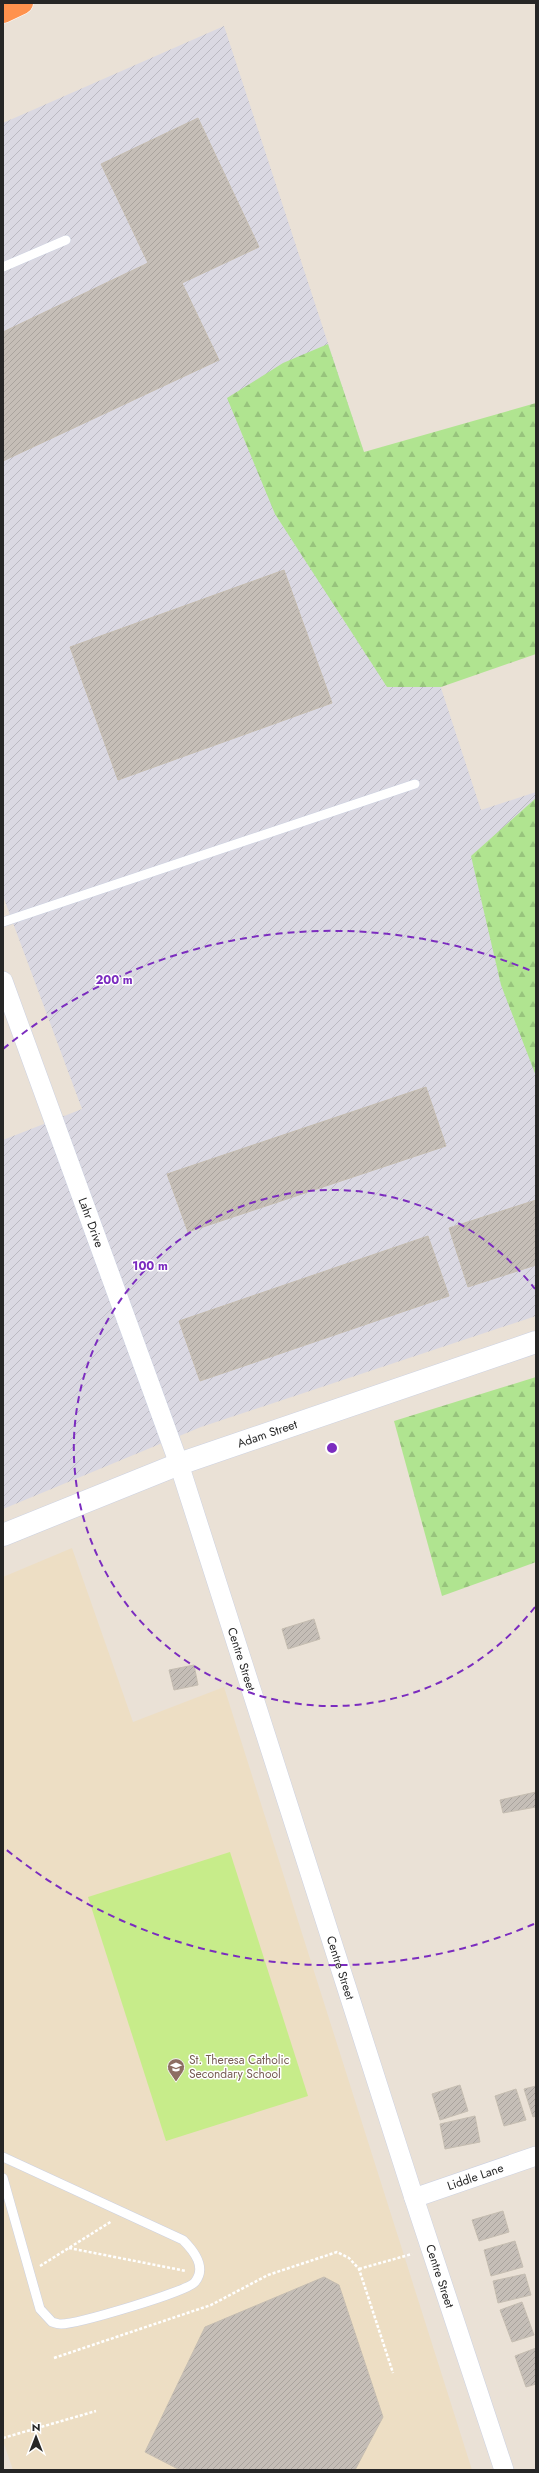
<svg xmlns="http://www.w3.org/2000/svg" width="539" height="2473" font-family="Jost,sans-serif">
<defs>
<pattern id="industrial-furrows" width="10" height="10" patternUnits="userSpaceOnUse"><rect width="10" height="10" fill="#dad8e2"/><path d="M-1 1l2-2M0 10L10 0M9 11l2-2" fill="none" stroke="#bbb9c2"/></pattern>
<pattern id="forest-firs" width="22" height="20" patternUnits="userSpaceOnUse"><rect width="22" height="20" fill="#b0e490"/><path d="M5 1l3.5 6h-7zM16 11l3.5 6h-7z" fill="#97c37c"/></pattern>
<pattern id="building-hatch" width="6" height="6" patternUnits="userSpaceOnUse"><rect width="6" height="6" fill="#c5beb7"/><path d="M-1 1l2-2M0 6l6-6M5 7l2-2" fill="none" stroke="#a9a39d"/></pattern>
</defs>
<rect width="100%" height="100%" fill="#eae1d6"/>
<path fill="url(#industrial-furrows)" d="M224,26l257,784 55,-18v524l-335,111 -198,82v-369l79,-31 -79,-213v-773z"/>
<path fill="#eddec4" d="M72,1548l61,174 91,-35 248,783h-459l-10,-29v-864z"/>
<g fill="url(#forest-firs)">
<path d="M328,344l36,108 172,-49v251l-95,33h-54l-112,-173 -48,-116 56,-35z"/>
<path d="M536,798v278l-35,-91 -30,-129z"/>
<path d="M536,1377v185l-94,34 -48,-175z"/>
</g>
<path fill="#c7ec8a" d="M230,1852l78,244 -142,45 -78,-244z"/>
<g fill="url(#building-hatch)" stroke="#c5bdb1">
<path d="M198,118l61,129 -77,36 37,77 -216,101v-129l145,-69 -47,-99z"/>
<path d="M284,570l48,133 -214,77 -48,-133z"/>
<path d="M426,1087l20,59 -258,86 -21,-58z"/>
<path d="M536,1200v65l-68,22 -19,-59z"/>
<path d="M428,1236l21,60 -249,85 -21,-60z"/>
<path d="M314,1619l6,20 -32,10 -6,-20z"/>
<path d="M194,1665l4,20 -24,5 -5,-20z"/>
<path d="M536,1792v15l-33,6 -3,-13z"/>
<path d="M460,2085l8,26 -28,9 -8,-26z"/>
<path d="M536,2086v30l-3,1 -9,-28z"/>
<path d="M516,2089l10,31 -22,6 -9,-30z"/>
<path d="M475,2116l5,26 -35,7 -5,-25z"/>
<path d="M503,2211l6,21 -30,9 -7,-21z"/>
<path d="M515,2241l8,26 -32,9 -7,-26z"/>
<path d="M525,2274l6,21 -33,8 -5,-22z"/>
<path d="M324,2277l15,8 44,132 -28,53h-175l-35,-18 60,-125z"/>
<path d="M522,2302l12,33 -22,7 -12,-32z"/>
<path d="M536,2348v36l-10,3 -11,-31z"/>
</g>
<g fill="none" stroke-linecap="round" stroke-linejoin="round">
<g stroke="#ccd1e1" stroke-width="10">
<g id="service">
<path d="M3,267l63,-27"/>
<path d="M3,922l412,-138"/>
<path d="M3,2157l180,83c11,11 24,27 12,42 -8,10 -118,42 -134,42 -3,0 -6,-1 -9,-2l-12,-13 -37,-131"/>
</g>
</g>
<g stroke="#ccd1e1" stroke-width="20">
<g id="minor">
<path id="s1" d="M3,981l176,483 235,734 90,272"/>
<path id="s2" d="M414,2198l122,-42"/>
</g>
</g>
<g stroke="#ccd1e1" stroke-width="23">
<g id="tertiary">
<path id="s3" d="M3,1535l176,-71 357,-122"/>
</g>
</g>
<g stroke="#fff" stroke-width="23">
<path id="motorway" d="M3,12l19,-9"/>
</g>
<g stroke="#fff" stroke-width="2.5" stroke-dasharray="3 2" stroke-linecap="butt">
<path d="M69,2248l117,23"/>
<path d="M40,2266l72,-45"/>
<path d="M359,2269l53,-15"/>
<path d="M54,2358l157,-53 57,-30 69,-23 12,6 10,11 34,104"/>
<path d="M3,2438l93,-27"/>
</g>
<use href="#service" stroke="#fff" stroke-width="9"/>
<use href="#minor" stroke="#fff" stroke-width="19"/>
<use href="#tertiary" stroke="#fff" stroke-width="22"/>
<use href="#motorway" stroke="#ff924d" stroke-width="22"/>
</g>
<g fill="none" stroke="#7b2cbf" stroke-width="2" stroke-dasharray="7 5">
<path d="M535 1607A258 258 0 1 1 535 1289"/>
<path d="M534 1924A517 517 0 0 1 3 1847M3 1049A517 517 0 0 1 534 972"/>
</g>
<defs>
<g id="school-pin" transform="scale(0.9)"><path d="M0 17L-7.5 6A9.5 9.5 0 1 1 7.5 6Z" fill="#8d6e63" stroke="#fff"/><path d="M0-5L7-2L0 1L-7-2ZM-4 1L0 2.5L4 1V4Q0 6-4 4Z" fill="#fff"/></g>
</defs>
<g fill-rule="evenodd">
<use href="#school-pin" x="176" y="2067"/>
</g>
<g text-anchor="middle" stroke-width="3" stroke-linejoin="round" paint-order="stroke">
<g font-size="12" fill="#262626" stroke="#fff">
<text dy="4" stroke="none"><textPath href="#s1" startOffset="257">Lahr Drive</textPath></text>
<text dy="4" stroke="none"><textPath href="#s3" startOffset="283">Adam Street</textPath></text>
<text dy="4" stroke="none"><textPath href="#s1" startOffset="719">Centre Street</textPath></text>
<text dy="4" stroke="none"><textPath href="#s1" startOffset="1043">Centre Street</textPath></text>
<text dy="4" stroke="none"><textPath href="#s2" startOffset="65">Liddle Lane</textPath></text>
<text dy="4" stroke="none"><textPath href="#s1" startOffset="1367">Centre Street</textPath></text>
</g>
<g font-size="12" fill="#785e54" stroke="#fff" text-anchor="start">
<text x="189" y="2064">St. Theresa Catholic<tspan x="189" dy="14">Secondary School</tspan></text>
</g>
</g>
<circle cx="332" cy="1448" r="6" fill="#7b2cbf" stroke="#fff" stroke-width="2"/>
<g font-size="12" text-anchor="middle" font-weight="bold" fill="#7b2cbf" stroke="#fff" stroke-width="3" stroke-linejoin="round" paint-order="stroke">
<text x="114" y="984">200 m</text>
<text x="150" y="1270">100 m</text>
</g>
<rect width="539" height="2473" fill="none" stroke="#262626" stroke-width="8"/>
<g transform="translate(36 2437)" stroke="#ffffff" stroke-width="3" paint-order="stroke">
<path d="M0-3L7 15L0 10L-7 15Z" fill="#262626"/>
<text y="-6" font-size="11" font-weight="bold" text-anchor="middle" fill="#262626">N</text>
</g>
</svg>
